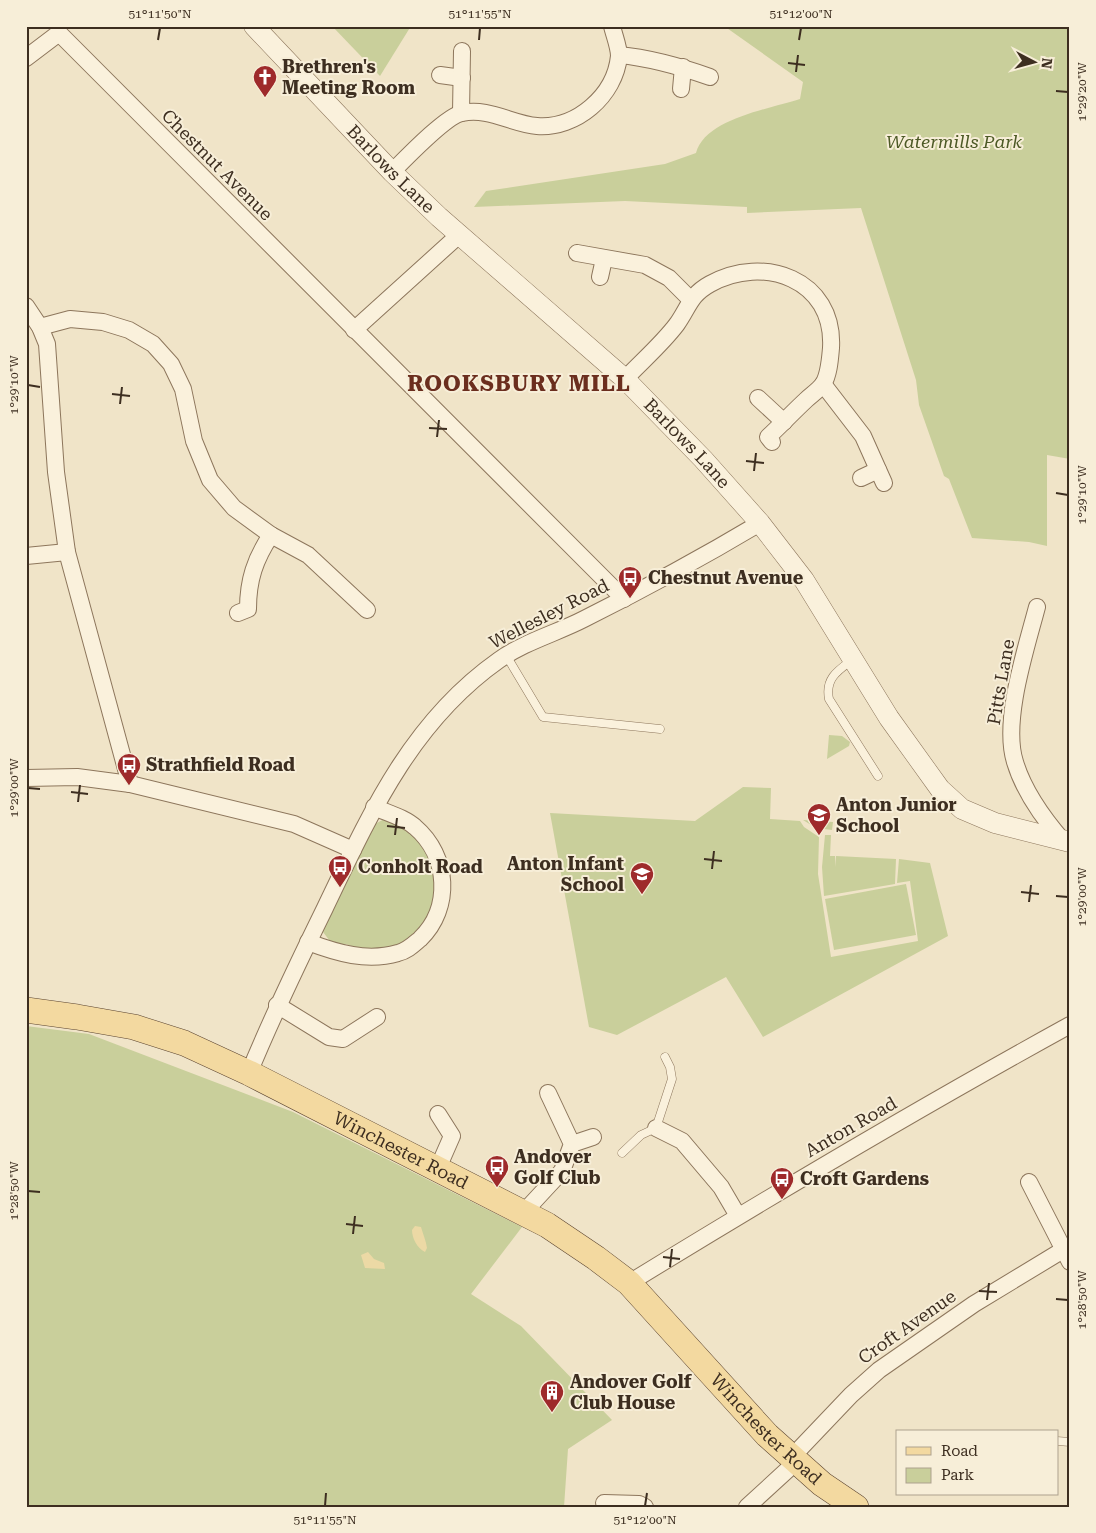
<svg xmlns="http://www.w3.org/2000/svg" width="1096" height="1533" font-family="'Roboto Serif',serif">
<rect width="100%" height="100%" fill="#f0e4c8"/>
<g fill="#c9cf9b">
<path d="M332,26h79l-31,50z"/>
<path d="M724,26h346v433l-23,-4v91l-18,-4 -57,-4 -23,-59 -5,-3 -25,-71 -3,-25 -55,-172 -114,5v-6l-122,-6 -151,6 12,-16 179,-27 31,-11c9,-34 73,-44 104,-54l3,-17z"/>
<path d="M829,735l13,1 8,6 -1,4 -22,13z"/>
<path d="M743,787l28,1 -1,31 30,2 4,6 15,10 -1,37 13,83 87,-16 -8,-60 -13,2 2,-24 31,4 18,73 -185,101 -37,-60 -109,58 -28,-8 -39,-214 145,8z"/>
<path d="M386,818l9,2 28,24 12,29 -2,34 -8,14 -15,17 -12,7 -13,5h-22l-17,-6 -10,5 -13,-17 1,-10 51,-98z"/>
<path d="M803,820l30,2 -1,8 -16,-2z"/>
<path d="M825,835h6l-1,21h5v11l1,-11 60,3 -1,25 -71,12 -2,-29z"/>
<path d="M906,884l10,51 -82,15 -9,-51z"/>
<path d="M26,1026l63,8 204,78 229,115 -51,67 50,32 91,94 -44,29 -4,58h-538z"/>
</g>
<g fill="#ecd9a5">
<path d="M415,1226l6,1c2,7 5,14 6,21l-2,4c-8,-4 -13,-14 -13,-22z"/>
<path d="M368,1252l6,7 10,4 1,6 -20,-1 -4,-13z"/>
</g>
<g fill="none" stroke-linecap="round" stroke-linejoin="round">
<g stroke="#8d765c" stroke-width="9">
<g id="service">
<path d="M506,655l37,62 117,12"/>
<path d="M852,660c-15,11 -27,19 -23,39l49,77"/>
<path d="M622,1153l19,-18 15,-7 16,-49 -2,-12 -5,-10"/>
<path d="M1057,1441l13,1"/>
</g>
</g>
<g stroke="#8d765c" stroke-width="18">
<g id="minor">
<path d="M59,33l565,566"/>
<path d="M619,55c32,3 60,11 91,22"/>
<path d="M26,58l33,-25"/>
<path d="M440,75l22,3"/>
<path d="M681,89l2,-22"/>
<path d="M461,113l1,-62"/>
<path d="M392,172c13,-13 54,-56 70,-59 26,-6 50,11 75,13 39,3 78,-30 82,-70 0,-9 -5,-21 -7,-30"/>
<path d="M577,253l68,12 24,13 21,21"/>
<path d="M600,277l4,-18"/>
<path d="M26,306l14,21 7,17 9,128 11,80 63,232"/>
<path d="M40,327l30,-8 33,3 26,8 24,14 18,20 12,25 11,52 16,39 24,28 37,27 37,20 59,55"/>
<path d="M354,330l105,-95"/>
<path d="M625,379c17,-18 37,-35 52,-55 12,-17 13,-29 33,-40 53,-30 125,-5 121,64 -1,11 -2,27 -8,36 -4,6 -12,11 -17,16 -13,12 -25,25 -38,37l4,5"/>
<path d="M823,384l40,52 21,47"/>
<path d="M758,398l26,24"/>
<path d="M861,478l17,-8"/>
<path d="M26,556l41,-4"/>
<path d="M1037,607c-11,42 -35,114 -22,155 9,30 28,56 48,79"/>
<path d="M238,613l10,-4c0,-29 7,-50 23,-74"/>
<path d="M26,778l51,-1 53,7 164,40 59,26"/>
<path d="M308,942c29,11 59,20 90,11 9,-2 15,-8 22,-14 32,-31 29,-83 -5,-112 -11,-10 -28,-14 -41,-20"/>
<path d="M277,1005l52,32 14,2 34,-22"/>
<path d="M249,1073c23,-56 49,-110 76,-165 45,-94 86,-186 174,-248 25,-18 58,-27 85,-41 60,-30 119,-62 176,-96"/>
<path d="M438,1114l14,22 -14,32"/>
<path d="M656,1128l26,13 39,46 17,29"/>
<path d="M572,1144l21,-7"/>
<path d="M1029,1182l41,80"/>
<path d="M524,1212l38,-41 10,-27 -24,-51"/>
<path d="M629,1283c145,-89 292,-176 441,-258"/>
<path d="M791,1458l60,-63 28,-25 95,-66 89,-54"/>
<path d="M604,1503l35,1 6,3"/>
<path d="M747,1507l49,-45"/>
</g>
</g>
<g stroke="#8d765c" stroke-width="21">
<g id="tertiary">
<path id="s1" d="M254,26l138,146 47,45 186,162 78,80 57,64 44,57 85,138 51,71 22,20 33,14 75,19"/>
</g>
</g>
<g stroke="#5b4430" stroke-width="26">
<g id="primary">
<path id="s2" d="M26,1010l51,7 57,10 50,16 65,30 298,152 49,33 33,25 138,152 55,49 34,23"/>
</g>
</g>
<use href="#service" stroke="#faf1dc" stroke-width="8"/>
<use href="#minor" stroke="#faf1dc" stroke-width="16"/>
<use href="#tertiary" stroke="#faf1dc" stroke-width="20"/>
<use href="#primary" stroke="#f3d9a0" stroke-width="25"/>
</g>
<path fill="none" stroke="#3d2e20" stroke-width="2" d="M158,40l2,-12M479,40l1,-12M799,40l2,-12M788,63l17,2M796,72l2,-17M1056,91l12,1M28,385l12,2M112,394l18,2M120,404l2,-17M429,428l18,1M437,437l2,-17M746,461l18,2M754,471l2,-18M1056,493l12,2M28,788l12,1M71,792l17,2M78,802l2,-17M387,826l18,2M395,835l2,-17M704,859l18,2M712,869l2,-18M1021,892l18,2M1056,896l12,1M1029,902l2,-17M28,1191l12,1M346,1224l17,2M353,1234l2,-18M663,1257l17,2M670,1267l2,-18M979,1291l18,1M1056,1299l12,1M987,1300l2,-17M325,1506l1,-13M645,1506l2,-13"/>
<defs>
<g id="church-pin" transform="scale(1.25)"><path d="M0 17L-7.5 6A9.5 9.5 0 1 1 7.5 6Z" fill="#9e2a2b" stroke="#f7eed8"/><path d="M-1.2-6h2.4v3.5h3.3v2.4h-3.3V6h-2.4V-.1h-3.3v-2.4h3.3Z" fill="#fff"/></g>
<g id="bus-pin" transform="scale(1.25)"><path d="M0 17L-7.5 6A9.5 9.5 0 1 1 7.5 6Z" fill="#9e2a2b" stroke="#f7eed8"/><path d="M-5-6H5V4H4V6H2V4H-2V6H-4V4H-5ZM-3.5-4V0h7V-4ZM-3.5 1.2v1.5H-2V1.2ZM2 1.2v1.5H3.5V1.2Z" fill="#fff"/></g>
<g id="school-pin" transform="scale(1.25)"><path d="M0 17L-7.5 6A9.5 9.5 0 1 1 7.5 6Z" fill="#9e2a2b" stroke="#f7eed8"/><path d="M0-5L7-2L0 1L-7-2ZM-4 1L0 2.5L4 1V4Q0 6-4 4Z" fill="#fff"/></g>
<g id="building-pin" transform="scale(1.25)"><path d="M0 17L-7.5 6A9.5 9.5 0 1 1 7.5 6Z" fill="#9e2a2b" stroke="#f7eed8"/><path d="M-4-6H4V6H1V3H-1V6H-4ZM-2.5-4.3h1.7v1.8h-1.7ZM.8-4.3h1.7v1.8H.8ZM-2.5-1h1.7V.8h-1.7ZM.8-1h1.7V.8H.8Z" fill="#fff"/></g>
</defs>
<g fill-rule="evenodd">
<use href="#church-pin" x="265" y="77"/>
<use href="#bus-pin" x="630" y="578"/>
<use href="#bus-pin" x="129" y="765"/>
<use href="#school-pin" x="819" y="815"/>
<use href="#bus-pin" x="340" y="867"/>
<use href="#school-pin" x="642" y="874"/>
<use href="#bus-pin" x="497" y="1167"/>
<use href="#bus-pin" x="782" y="1179"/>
<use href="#building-pin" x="552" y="1392"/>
</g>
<g text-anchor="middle" stroke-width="4" stroke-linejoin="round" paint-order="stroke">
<g font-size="18" font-weight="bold" fill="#3d2e20" stroke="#f7eed8" text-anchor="start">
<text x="282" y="73">Brethren's<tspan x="282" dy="21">Meeting Room</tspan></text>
<text x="648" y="584">Chestnut Avenue</text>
<text x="146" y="771">Strathfield Road</text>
<text x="836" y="811">Anton Junior<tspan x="836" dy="21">School</tspan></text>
<text x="624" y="870" text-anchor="end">Anton Infant<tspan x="624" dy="21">School</tspan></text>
<text x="358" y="873">Conholt Road</text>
<text x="514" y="1163">Andover<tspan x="514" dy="21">Golf Club</tspan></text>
<text x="800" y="1185">Croft Gardens</text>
<text x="570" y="1388">Andover Golf<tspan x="570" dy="21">Club House</tspan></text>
</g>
<g font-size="18" font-style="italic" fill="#4d5a26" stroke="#f7eed8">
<text x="954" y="148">Watermills Park</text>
</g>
<g font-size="18" fill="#3d2e20" stroke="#f7eed8">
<text transform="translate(217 165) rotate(45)" y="6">Chestnut Avenue</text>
<text dy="6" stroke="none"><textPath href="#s1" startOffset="198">Barlows Lane</textPath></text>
<text dy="6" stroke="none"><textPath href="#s1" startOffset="602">Barlows Lane</textPath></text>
<text transform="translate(549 614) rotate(-27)" y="6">Wellesley Road</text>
<text transform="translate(1001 682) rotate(-80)" y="6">Pitts Lane</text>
<text transform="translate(851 1127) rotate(-30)" y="6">Anton Road</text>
<text dy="6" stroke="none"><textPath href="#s2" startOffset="404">Winchester Road</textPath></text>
<text transform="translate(907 1327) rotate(-35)" y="6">Croft Avenue</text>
<text dy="6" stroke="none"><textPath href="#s2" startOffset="869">Winchester Road</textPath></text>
</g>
<g font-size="22" font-weight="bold" letter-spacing="1" fill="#6b2e1e" stroke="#f7eed8">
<text x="519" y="391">ROOKSBURY MILL</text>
</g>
</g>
<rect width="1096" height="1533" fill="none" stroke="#f7eed8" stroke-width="55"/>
<rect x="896" y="1430" width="162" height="65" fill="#f7eed8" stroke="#ada18e"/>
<rect x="906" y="1447" width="25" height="8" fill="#f3d9a0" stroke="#ada18e"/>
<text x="941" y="1456" font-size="15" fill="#3d2e20">Road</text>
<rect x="906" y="1468" width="25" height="15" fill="#c9cf9b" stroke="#ada18e"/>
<text x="941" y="1480" font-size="15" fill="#3d2e20">Park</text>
<g transform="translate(1034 62) rotate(96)" stroke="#f7eed8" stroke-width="4" paint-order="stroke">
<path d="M0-4L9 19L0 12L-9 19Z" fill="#3d2e20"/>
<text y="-8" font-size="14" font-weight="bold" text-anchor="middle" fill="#3d2e20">N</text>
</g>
<rect x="28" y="28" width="1040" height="1478" fill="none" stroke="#3d2e20" stroke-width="2"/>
<g font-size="12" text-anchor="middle" fill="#3d2e20">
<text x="160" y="18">51°11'50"N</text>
<text x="480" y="18">51°11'55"N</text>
<text x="801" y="18">51°12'00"N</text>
<text transform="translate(1082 92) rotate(-90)" y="4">1°29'20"W</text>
<text transform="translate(14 385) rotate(-90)" y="4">1°29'10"W</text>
<text transform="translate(1082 495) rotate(-90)" y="4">1°29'10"W</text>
<text transform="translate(14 788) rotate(-90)" y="4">1°29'00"W</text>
<text transform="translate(1082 897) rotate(-90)" y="4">1°29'00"W</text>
<text transform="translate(14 1191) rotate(-90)" y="4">1°28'50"W</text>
<text transform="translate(1082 1300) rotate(-90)" y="4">1°28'50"W</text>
<text x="325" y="1524">51°11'55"N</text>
<text x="645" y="1524">51°12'00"N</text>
</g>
</svg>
